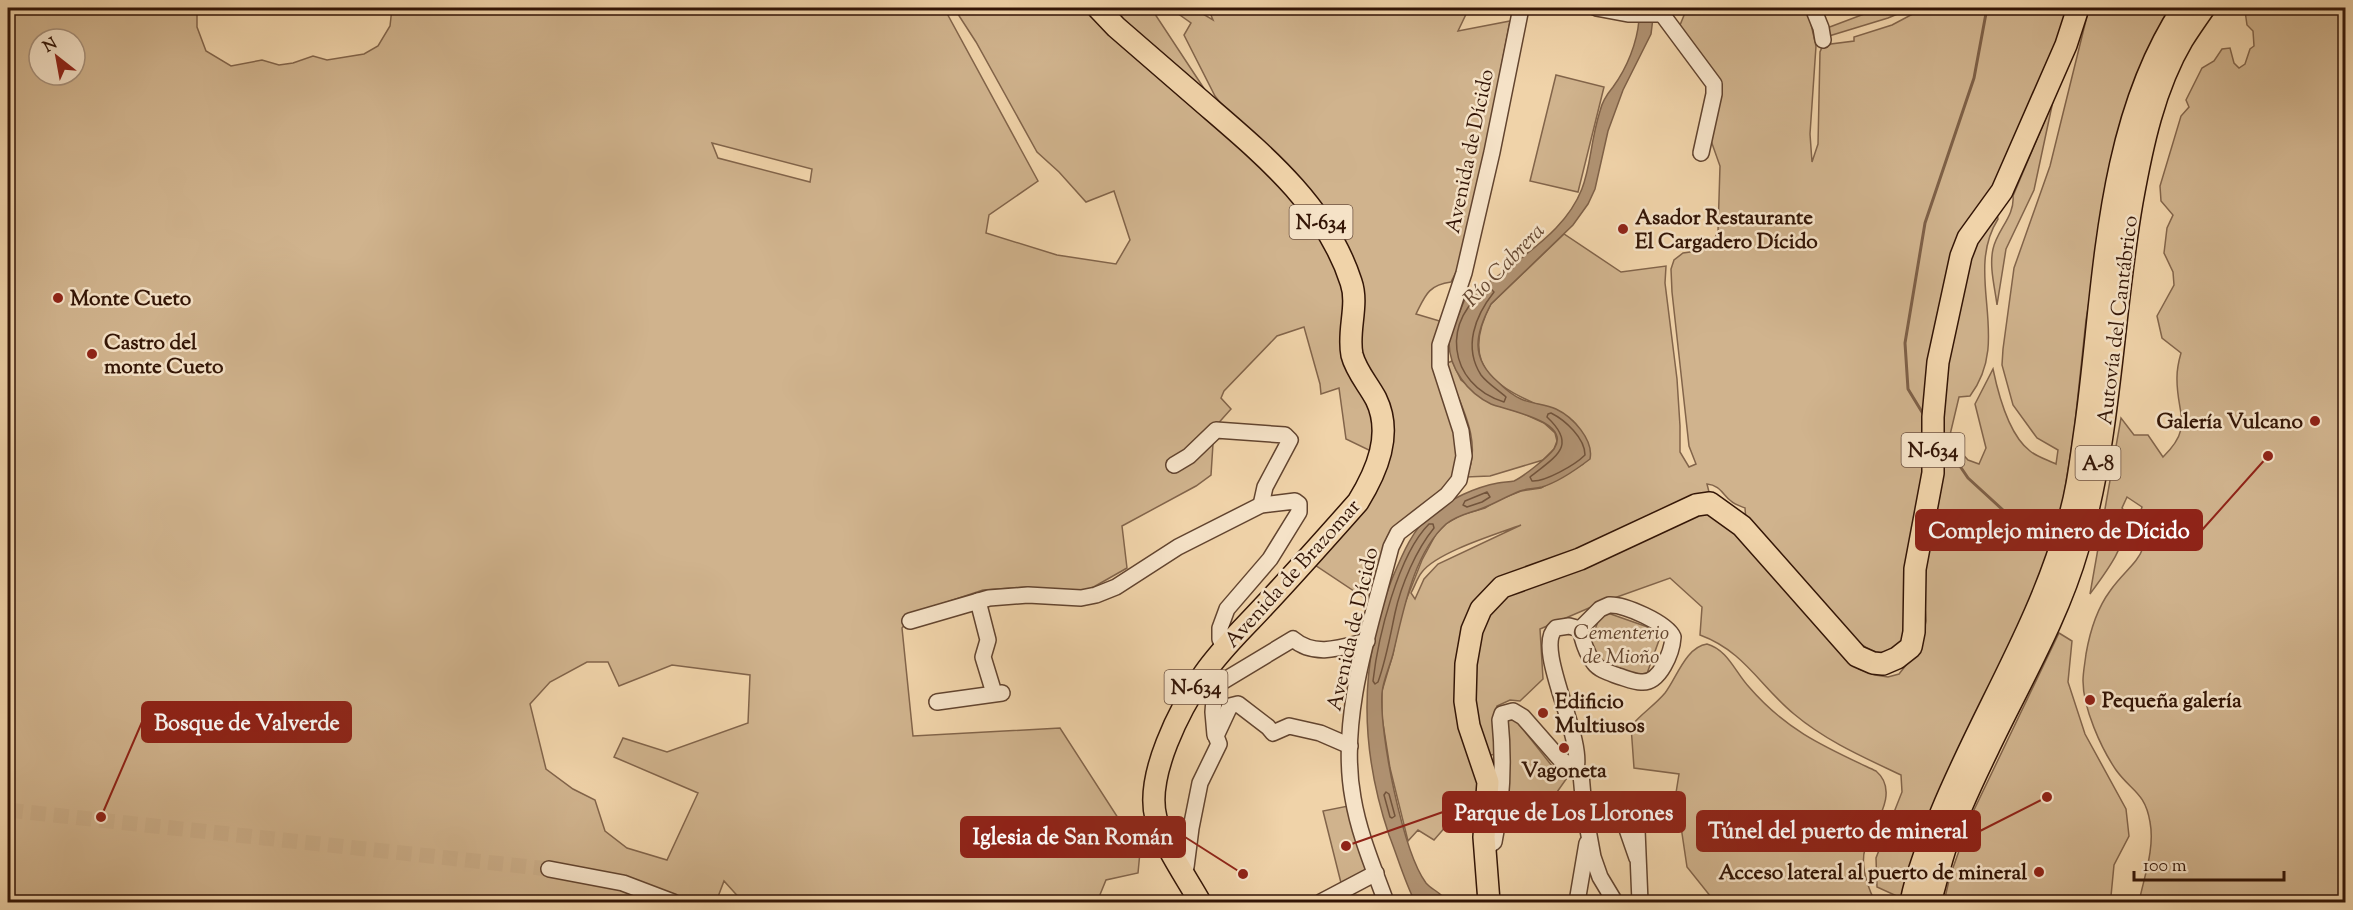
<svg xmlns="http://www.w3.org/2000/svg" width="2353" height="910" font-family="'Sorts Mill Goudy',serif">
<rect width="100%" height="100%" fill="#f0d3a9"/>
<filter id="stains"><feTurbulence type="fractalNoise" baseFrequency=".00333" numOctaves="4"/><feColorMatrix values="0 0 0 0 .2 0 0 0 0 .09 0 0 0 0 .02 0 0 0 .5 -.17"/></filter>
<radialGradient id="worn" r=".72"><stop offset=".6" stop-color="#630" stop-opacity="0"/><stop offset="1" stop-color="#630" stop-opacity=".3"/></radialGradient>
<g fill="#d0b38d" stroke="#82644a" stroke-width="1.5" fill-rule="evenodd">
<path d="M8,8h189v19l9,24 25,15 31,-6 17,5 14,-2 20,-7 14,4 37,-6 14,-8 12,-20 2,-18h552l94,173 -49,34 -3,18 71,22 59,9 14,-24 -16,-49 -28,11 -27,-30 -22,-20 -61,-110 -22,-34h129l217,191 46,79 24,121 7,55 -31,-15 -7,-51 -18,6 -1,-10 -16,-57 -27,9 -53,55 -3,7 10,11 -17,19 -3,47 -15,11 -74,40 5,42 -58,33 -11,-9 -32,-5 -43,3 -69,23 -12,15 11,108 147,-8 80,124 -2,21 -32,7 -9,22h-354l-19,-21 -8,21h-31l-11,-8 -11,1 3,7h-658zM39,39h36v36h-36zM712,143l100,26 -2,13 -92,-24zM587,662h21l11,24 53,-21 78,10 -2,48 -81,29 -44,-14 -9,19 84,36 -31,67 -40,-12 -22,-17 -10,-31 -22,-11 -27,-20 -16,-65 20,-22z"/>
<path d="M1108,8h43l56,85z"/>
<path d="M1170,8h23l20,12 -5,-12h261l-11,23 52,-10 -22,115 -30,132 -7,14c-23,3 -26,14 -35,32l27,8 -9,41 26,91 -7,24 -22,21 -31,23 -13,15 -15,66 -60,-40 73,-95 -20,-104 -7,-21 -2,-66 -141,-181 -31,-61 7,-12z"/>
<path d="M1687,8h116l5,3 8,35 -6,88 2,28 6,-18 2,-92 3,-7 31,-4v-4l38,-12 32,-17h147l-70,167 -23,34 -52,266 -18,148 -7,21c-21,12 -22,11 -42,-1l-113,-122 -1,-13c-5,-2 -11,-4 -14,-7 -8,-6 -11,-16 -24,-17l2,8 -12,3 -221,106 -3,160 6,31 -8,17h-10l-27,31 -16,-10 -10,11 -18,-73 -8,-51v-26l11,-37 8,-41 21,-53 14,-26 11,-11 14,-8 24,-7 11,-7 25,-10 20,-3 42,-24 -4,-34 -6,-9c-54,-27 -123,-40 -82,-117l73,-70 57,38 45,-6 -1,17 12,96 3,47v26l9,15 7,-3 -7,-18 -17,-154 -1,-23 3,-9 9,-7 22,-3 8,-8 5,-11 2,-65 -11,-31 8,-43 -39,-62zM1521,525l-83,39 -14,15 -9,20 -4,-6c4,-7 6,-15 11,-21 15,-20 75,-38 99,-47z"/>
<path d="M1880,8h32l-24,10 -59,18 -2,-8z"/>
<path d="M2089,8h80l1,2 -63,185 -21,125 -12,112 -11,69 -10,37 -30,80 -88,182 -34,98 -24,-11 -1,-29 26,-66 -1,-17c-38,-18 -75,-34 -107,-61 -34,-28 -50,-63 -94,-79l2,-28 -32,-29 -67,24 -63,27 3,50 -23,22 -10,-1 -13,6 -4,15 3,33 -10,2 -15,-62 8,-65 21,-33 188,-84 21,1 22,15 128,141 16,6 13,2 11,-3 22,-28 5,-25 -4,-62 18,-64 -1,-70 5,-49 27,-117 4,-14 22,-32 1,6c-35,56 15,120 -28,177l-11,1 -10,42 19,21 11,4 7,-16 -11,-44 18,-35c5,24 16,66 37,82 7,6 18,9 26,13l2,-14 -21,-12 -24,-33 -11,-40 1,-16 11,-81 36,-102z"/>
<path d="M2268,8h77v894h-206c5,-25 16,-54 11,-80 -5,-30 -19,-31 -34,-52 -15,-22 -33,-62 -33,-89 0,-9 2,-18 3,-27 4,-23 10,-44 24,-63 20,-29 46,-36 30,-78l2,-6 -15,-10 -5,11 7,9c-6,33 -20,51 -39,77l31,-176 13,17h14l15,22c32,-31 13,-43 14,-80 0,-8 2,-17 4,-24l-19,-15 -5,-22 17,-31 -1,-13 -9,-19 3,-25 6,-13 -12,-14 -1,-15 21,-70 8,-9 -3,-7 16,-32 12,-7 8,-12 8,-1 4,15 5,5 6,-4 5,-15 4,-3 -1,-15 -6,-6 -2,-14 8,3z"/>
<path d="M1556,75l48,12 -26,105 -48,-11z"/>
<path d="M2053,101l-19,89 -28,59 -9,56c-2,-17 -8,-38 -4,-56 4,-19 22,-33 20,-53z"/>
<path d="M1452,361l9,19 29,23 32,10 22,10 11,10 2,8 -3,8 -11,11 -53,16 -24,1c19,-36 -9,-78 -21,-113z"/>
<path d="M1602,611l60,21 -17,47 -47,-17 -7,-22z"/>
<path d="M2059,633l13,8 -4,41 17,52 41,75 3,27 -15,29 -3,31h-68l-20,6h-79l6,-26 23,-64z"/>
<path d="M1707,644c21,6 28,28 42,43 38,44 76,60 127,84 25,21 -3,55 -11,78 -3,10 -1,23 2,33 3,8 4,15 10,20h-162l-28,-35 -11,-74 3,-19 -45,-6 -3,-42c10,-12 24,-21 34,-33 12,-16 21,-46 42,-49z"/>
<path d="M1509,718l6,1 37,47 17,9 -26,37 -13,-7 -18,27 -8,-6 2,-105z"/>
<path d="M1348,806l20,64 -27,13 -18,-72z"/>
</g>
<path fill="#b09272" stroke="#7e6047" stroke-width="1.5" d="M1653,18l-2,16 -28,56 -15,41 -13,58 -7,15 -15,21 -82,79c-16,30 -21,54 7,78 7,7 14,13 23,17 11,5 24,5 35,10 17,8 38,31 34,50 -13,10 -32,23 -48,28 -7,2 -14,1 -22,4 -13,5 -24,12 -37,17 -13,5 -26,7 -37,16 -33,30 -43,89 -53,130 -3,12 -10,26 -11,39 -3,40 21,159 44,190 5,6 12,8 17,14l1,5h-29c-11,-22 -17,-44 -26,-67 -29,-86 -31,-171 3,-256 10,-24 20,-49 40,-66 18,-14 44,-26 66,-30 5,-1 12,-1 16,-2 9,-4 34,-24 40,-32 19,-28 -49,-39 -63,-45 -23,-11 -42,-35 -42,-62 0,-7 5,-18 9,-26 3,-6 5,-15 9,-20 7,-8 20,-12 28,-18 20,-15 44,-32 61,-50 39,-41 29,-69 44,-117 2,-9 8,-18 13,-24 14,-19 24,-44 26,-67z"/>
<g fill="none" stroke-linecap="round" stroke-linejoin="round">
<g stroke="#72543c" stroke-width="1.5">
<path d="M1490,288l4,4c-19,24 -31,55 -13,83 6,8 17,15 25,22l-2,5c-57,-17 -64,-85 -14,-114z"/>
<path d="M1551,413c14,7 34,25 34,42 -10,10 -40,27 -53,26l-2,-4c26,-21 48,-31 17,-60l1,-3z"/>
<path d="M1487,492l3,5 -8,5 -15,5 -4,-2 2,-4z"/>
<path d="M1429,524h4l1,4c-18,22 -33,57 -39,85 -5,24 -9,47 -17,69l-3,2 -2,-3c5,-44 25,-126 56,-157z"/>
<path d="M1386,792l3,2 6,22 -3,2 -2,-1 -6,-22z"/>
</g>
<g stroke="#7e6047" stroke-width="3">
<path d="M1925,417l-17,-28 -3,-46 20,-120 49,-145 13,-70"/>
<path d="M1943,441l25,37 35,32"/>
</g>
<path stroke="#caad88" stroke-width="15" stroke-dasharray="15 8" stroke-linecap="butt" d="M8,810l541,59"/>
<g stroke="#62442f" stroke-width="18">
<g id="minor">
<path d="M1596,8l32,6h34"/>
<path d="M1813,8l8,20 2,12"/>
<path d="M1662,14l52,70v10l-13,59"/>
<path d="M1174,465l15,-9 27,-26 69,5 5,5 -25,47 -4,18"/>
<path d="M978,601l10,39 -5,17 11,36"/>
<path d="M1609,605c15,-1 58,18 64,32 -1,15 -13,47 -32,45 -7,0 -16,-4 -23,-6 -8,-3 -19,-6 -24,-13 -8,-10 -11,-22 -14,-34l20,-20z"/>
<path d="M910,621l79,-23 39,-3 53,3 15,-3 20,-8 62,-40 83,-42 34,-4 4,3v8l-29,47 -43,50 -7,19v11l4,9"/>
<path d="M937,702l65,-9"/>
<path d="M1215,735l-2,-23 2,-26 78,-47c22,19 50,8 74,2"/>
<path d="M1576,769c8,-33 -43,-122 -20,-141l13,-2 11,3"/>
<path d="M1485,848l9,-6c8,-39 10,-82 6,-122l2,-6 11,-3 10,6 36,41 17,11 5,5 3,34 9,49 7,20 15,25"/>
<path d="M1637,858l-16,-46 2,-5 5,-4 8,3 4,96"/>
<path d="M549,869l74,14 50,19"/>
<path d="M1182,869l4,-2 5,-39 9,-45 19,-39 -3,-8 14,-30 8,-2 30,23 5,6 16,-7 31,7 30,13"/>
<path d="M1321,902l55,-29"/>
<path d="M1386,902c-12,-33 -27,-68 -33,-104 -15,-81 18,-173 38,-251l7,-14 49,-38 12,-15 5,-24 -3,-25 -21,-65v-21l24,-72 28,-121 29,-144"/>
<path d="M1577,902l10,-59"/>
</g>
</g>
<g stroke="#331506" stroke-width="24">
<g id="highway">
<path d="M1098,8l18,19c30,26 60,52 90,78 58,50 121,102 145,177 8,23 -4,49 1,73 4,16 16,29 24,44 17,35 1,72 -18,103 -31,35 -62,70 -94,104 -21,23 -43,43 -60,68 -24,34 -59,102 -48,144 8,28 30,59 44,84"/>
<path d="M1489,902l-5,-65 4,-55 -19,-56 -4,-25 1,-37 6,-34 9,-21 21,-22 78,-28 116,-54 14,-2 32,23 115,130 16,7 10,1 14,-6 14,-11 3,-15 1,-63 18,-96v-56l5,-55 23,-106 7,-18 34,-47 64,-146 12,-37"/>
<path d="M1911,902c6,-30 18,-60 30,-89 40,-98 99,-189 127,-291 10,-32 13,-65 18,-98 19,-137 18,-297 97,-416"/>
<path d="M1930,902c6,-19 10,-40 17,-59 11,-32 27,-65 42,-96 31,-65 69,-129 89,-199 33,-112 34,-231 54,-346 10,-56 22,-114 51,-163 7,-11 14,-21 21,-31"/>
</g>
</g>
<use href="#minor" stroke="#f5e2c7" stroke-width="15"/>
<use href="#highway" stroke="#f0d3a9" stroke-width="21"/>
</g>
<g fill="#8f2418" stroke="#f5e2c7" stroke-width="2">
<circle cx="1623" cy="229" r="6"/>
<circle cx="58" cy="298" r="6"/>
<circle cx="92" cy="354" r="6"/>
<circle cx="2315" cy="421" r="6"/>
<circle cx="2090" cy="700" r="6"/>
<circle cx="1543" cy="713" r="6"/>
<circle cx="1564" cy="748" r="6"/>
<circle cx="2039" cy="872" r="6"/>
</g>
<g text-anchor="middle" stroke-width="5" stroke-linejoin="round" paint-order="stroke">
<g fill="#f5e2c7" stroke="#6d5240" stroke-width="1.5">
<rect x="1289.5" y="205" width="63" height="34" rx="4.5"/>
<rect x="1901.5" y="433" width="63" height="34" rx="4.5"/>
<rect x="2075.5" y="446" width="45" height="34" rx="4.5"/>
<rect x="1164.5" y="670" width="63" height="34" rx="4.5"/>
</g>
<g font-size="20" font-weight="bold" fill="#331506">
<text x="1321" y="229">N-634</text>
<text x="1933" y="457">N-634</text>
<text x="2098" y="470">A-8</text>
<text x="1196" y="694">N-634</text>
</g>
<g font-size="21" fill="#331506" stroke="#f5e2c7">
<text transform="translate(1469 151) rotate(-78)" y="7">Avenida de Dícido</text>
<text transform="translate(2117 320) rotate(-83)" y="7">Autovía del Cantábrico</text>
<text transform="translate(1292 573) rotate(-48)" y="7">Avenida de Brazomar</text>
<text transform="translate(1352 629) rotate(-77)" y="7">Avenida de Dícido</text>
</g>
<g font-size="21" font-weight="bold" fill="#331506" stroke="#f5e2c7" text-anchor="start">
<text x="1635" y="224">Asador Restaurante<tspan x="1635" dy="24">El Cargadero Dícido</tspan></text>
<text x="70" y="305">Monte Cueto</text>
<text x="104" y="349">Castro del<tspan x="104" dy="24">monte Cueto</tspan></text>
<text x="2303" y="428" text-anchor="end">Galería Vulcano</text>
<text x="2102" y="707">Pequeña galería</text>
<text x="1555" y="708">Edificio<tspan x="1555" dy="24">Multiusos</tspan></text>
<text x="1564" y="777" text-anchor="middle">Vagoneta</text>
<text x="2027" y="879" text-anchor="end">Acceso lateral al puerto de mineral</text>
</g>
<g font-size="21" font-style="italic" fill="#62442e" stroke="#f5e2c7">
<text x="1621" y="639">Cementerio<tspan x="1621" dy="24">de Mioño</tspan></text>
</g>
<g font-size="22" font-style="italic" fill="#654731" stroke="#f5e2c7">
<text transform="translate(1503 264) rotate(-46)" y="8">Río Cabrera</text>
</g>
</g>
<path fill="none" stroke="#8f2418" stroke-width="2" d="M2268 456L2202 530M101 817L142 722M1346 846L1443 812M2047 797L1980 831M1243 874L1185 837"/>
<g fill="#8f2418" stroke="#f5e2c7" stroke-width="2">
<circle cx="2268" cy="456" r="6"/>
<circle cx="101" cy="817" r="6"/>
<circle cx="1346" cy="846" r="6"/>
<circle cx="2047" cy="797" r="6"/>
<circle cx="1243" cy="874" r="6"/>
</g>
<g fill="#8f2418" stroke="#8f2418" stroke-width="2">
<rect x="1916" y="510" width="286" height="40" rx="6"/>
<rect x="142" y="702" width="209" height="40" rx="6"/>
<rect x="1443" y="792" width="242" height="40" rx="6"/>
<rect x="1697" y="811" width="283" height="40" rx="6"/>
<rect x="961" y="817" width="224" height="40" rx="6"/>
</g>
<g font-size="22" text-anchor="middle" font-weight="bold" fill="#fff">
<text x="2059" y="538">Complejo minero de Dícido</text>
<text x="247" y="730">Bosque de Valverde</text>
<text x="1564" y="820">Parque de Los Llorones</text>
<text x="1838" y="838">Túnel del puerto de mineral</text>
<text x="1073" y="844">Iglesia de San Román</text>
</g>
<rect width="2353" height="910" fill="none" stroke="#f0d3a9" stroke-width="30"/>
<rect x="9" y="9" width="2335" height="892" fill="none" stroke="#331506" stroke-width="3"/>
<rect x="15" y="15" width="2323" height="880" fill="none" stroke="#331506" stroke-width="1.5"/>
<g transform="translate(57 57) rotate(329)"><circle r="28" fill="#f5e2c7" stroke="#a7907a" stroke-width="1.5"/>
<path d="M0-4.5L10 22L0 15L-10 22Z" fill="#8f2418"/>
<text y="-9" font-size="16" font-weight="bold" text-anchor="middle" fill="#331506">N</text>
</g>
<path d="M2134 871v9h150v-9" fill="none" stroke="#331506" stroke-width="3"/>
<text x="2143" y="871" font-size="18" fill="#331506" stroke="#f5e2c7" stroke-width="4.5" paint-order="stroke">100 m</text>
<rect width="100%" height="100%" filter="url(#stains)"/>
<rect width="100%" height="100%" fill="url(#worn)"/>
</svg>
